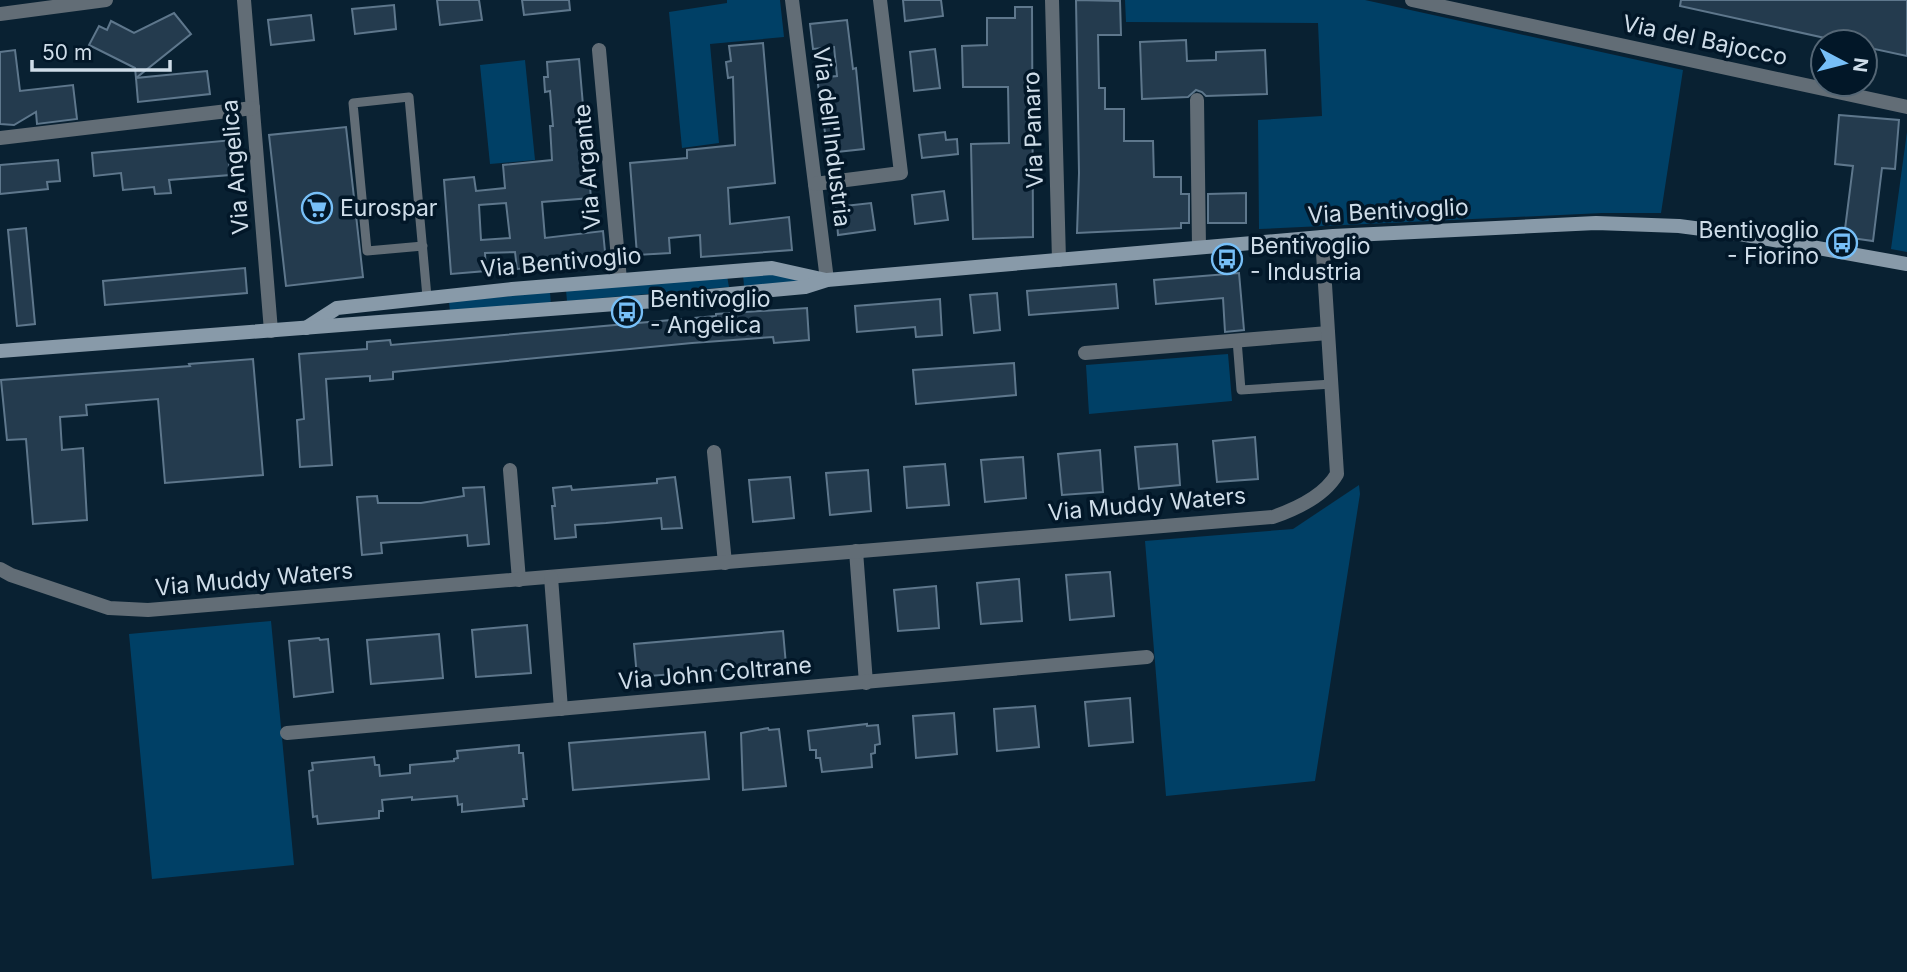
<svg xmlns="http://www.w3.org/2000/svg" width="1907" height="972" font-family="Inter,sans-serif">
<rect width="100%" height="100%" fill="#092132"/>
<g fill="#004066">
<path d="M727,0h53l4,37 -74,7 9,99 -37,5 -13,-136 58,-9z"/>
<path d="M1125,0h240l318,70 -22,143h-59l-343,16 -1,-109 64,-4 -4,-93 -192,-1z"/>
<path d="M525,60l10,100 -45,4 -10,-99z"/>
<path d="M1907,132v120l-16,-3z"/>
<path d="M772,273l36,9 -64,4 -1,-12z"/>
<path d="M727,276l2,11 -162,14 -1,-11z"/>
<path d="M550,292l1,13 -101,7 -1,-10z"/>
<path d="M1228,354l4,47 -143,13 -3,-49z"/>
<path d="M1359,485l1,9 -45,287 -149,15 -21,-255 148,-12z"/>
<path d="M271,621l23,244 -142,14 -23,-245z"/>
</g>
<g fill="#243b4e" stroke="#5e778c" stroke-width="2" fill-rule="evenodd">
<path d="M437,0h42l3,20 -42,5z"/>
<path d="M522,0h47l1,10 -46,5z"/>
<path d="M903,0h38l2,16 -38,5z"/>
<path d="M1076,0l44,1 1,34h-23l1,53h6v21h19v32h29l1,36h27v17h8v29h-8v5l-104,5 2,-60z"/>
<path d="M1681,0h226v56l-42,-9v-5h-22l-163,-36z"/>
<path d="M394,5l2,24 -41,5 -3,-25z"/>
<path d="M1015,7h17l1,230 -60,2 -2,-95 38,-1 -1,-56h-45l-1,-41 25,-1v-27h28z"/>
<path d="M174,13l17,21 -55,44 -1,-10 -46,-23 10,-19 8,4 4,-9 23,12z"/>
<path d="M311,15l3,25 -43,5 -3,-25z"/>
<path d="M847,20l6,49 3,-1 8,81 -36,4 -11,-75 20,-2 -3,-29 -21,2 -3,-25z"/>
<path d="M1186,40l1,21 29,-1v-8l49,-2 2,44 -61,2 -4,-4 -6,-2 -8,7 -46,2 -2,-57z"/>
<path d="M763,43l12,140 -47,5 2,36 59,-7 3,33 -91,7 -1,-22 -31,3 1,15 -33,2 -7,-92 57,-5v-8l48,-5 -2,-68 -5,1 -2,-16 5,-1 -2,-15z"/>
<path d="M935,49l5,39 -26,3 -4,-39z"/>
<path d="M15,50l5,41 53,-6 4,34 -40,5 -1,-12 -22,13 -14,-1v-72z"/>
<path d="M579,59l12,139 -49,4 3,36 58,-7 3,31 -89,7 -2,-17 -30,1 1,18 -35,3 -7,-94 30,-3 2,14 29,-3 -2,-23 49,-5 -2,-34h3l-3,-35 -5,1 -1,-15h4l-1,-15zM506,203l4,35 -29,2 -2,-35z"/>
<path d="M207,71l3,23 -72,8 -2,-24z"/>
<path d="M1839,115l60,5 -4,49 -13,-1 -9,73 -29,-4 9,-71 -18,-2z"/>
<path d="M346,127l17,150 -77,9 -17,-151z"/>
<path d="M945,132l1,8 11,-1 1,15 -36,4 -3,-23z"/>
<path d="M233,140l1,22 -5,1 1,12 -61,5 2,13 -16,1 -1,-7 -31,3 -2,-17 -27,3 -2,-23z"/>
<path d="M58,160l2,21 -13,1 1,7 -48,5v-29z"/>
<path d="M944,191l4,29 -33,4 -3,-29z"/>
<path d="M1246,193v30h-38v-29z"/>
<path d="M871,203l4,27 -37,5 -2,-28z"/>
<path d="M26,228l9,96 -18,2 -9,-96z"/>
<path d="M245,268l2,25 -142,12 -2,-24z"/>
<path d="M1239,273l5,57 -19,2 -2,-34 -67,6 -2,-24z"/>
<path d="M1116,284l2,24 -89,7 -2,-24z"/>
<path d="M997,293l3,37 -26,3 -4,-38z"/>
<path d="M940,299l2,36 -26,2 -1,-10 -58,5 -2,-26z"/>
<path d="M807,308l2,32 -35,3 -1,-6 -81,6 -299,29v7l-23,2v-5l-44,3 6,86 -32,2 -3,-47 7,-1 -5,-65 68,-5v-7l23,-2 1,5 325,-29v-2z"/>
<path d="M253,359l10,116 -98,8 -7,-84 -72,6 1,10 -27,2 2,33 21,-2 4,72 -54,4 -7,-85 -19,1 -6,-60 189,-14 -1,-2z"/>
<path d="M1014,363l2,32 -100,9 -3,-34z"/>
<path d="M1255,437l3,42 -41,3 -4,-41z"/>
<path d="M1177,444l3,41 -41,4 -4,-42z"/>
<path d="M1100,450l3,42 -41,3 -4,-41z"/>
<path d="M1023,457l3,41 -41,4 -4,-42z"/>
<path d="M945,464l4,41 -42,3 -3,-41z"/>
<path d="M868,470l3,41 -41,4 -4,-42z"/>
<path d="M675,477l7,51 -20,1 -1,-11 -55,5 -31,2 1,12 -21,2 -3,-33h3l-2,-18 18,-2 1,4 85,-7v-4z"/>
<path d="M790,477l4,41 -41,4 -4,-42z"/>
<path d="M484,487l5,57 -21,2 -1,-11 -31,3 -55,5 1,10 -20,2 -5,-58 20,-1 1,7h43l43,-7 -1,-8z"/>
<path d="M1110,572l4,44 -44,4 -4,-45z"/>
<path d="M1019,579l3,42 -41,3 -4,-41z"/>
<path d="M936,586l3,42 -41,3 -4,-41z"/>
<path d="M527,625l4,48 -55,4 -4,-47z"/>
<path d="M783,631l3,34 -149,12 -3,-33z"/>
<path d="M439,634l4,44 -72,6 -4,-44z"/>
<path d="M319,638l1,2 8,-1 5,53 -39,5 -5,-56z"/>
<path d="M1130,698l3,44 -44,4 -4,-44z"/>
<path d="M1035,706l4,41 -42,4 -3,-42z"/>
<path d="M954,713l3,41 -41,4 -3,-42z"/>
<path d="M867,724v2l11,-1 2,19 -5,1v8l-4,1 1,13 -50,5 -2,-14h-4v-8h-6l-2,-19z"/>
<path d="M768,728l1,2 10,-1 7,57 -43,4 -2,-57z"/>
<path d="M705,732l4,47 -136,11 -4,-47z"/>
<path d="M519,745v8h4l4,46h-4l1,7 -62,6v-8l-4,1 -1,-9 -45,4v-3l-30,3 1,11h-4v7l-61,6 -1,-8 -4,1 -4,-46 4,-1 -1,-7 62,-6 1,8h4l1,11 30,-3v-8l44,-4v-2l4,-1 -1,-7z"/>
</g>
<g fill="none" stroke-linecap="round" stroke-linejoin="round">
<g stroke="#626d76" stroke-width="9">
<path d="M423,246l-56,5 -14,-148 56,-6 18,200"/>
<path d="M1237,340l4,50 91,-6"/>
</g>
<g stroke="#626d76" stroke-width="14">
<path d="M244,0l27,331"/>
<path d="M792,0l35,280"/>
<path d="M1052,0l7,260"/>
<path d="M1412,0l495,107"/>
<path d="M0,14l106,-14"/>
<path d="M599,50l21,230"/>
<path d="M1197,100l2,147"/>
<path d="M0,138l253,-30"/>
<path d="M815,184l86,-11 -21,-173"/>
<path d="M1085,353l243,-20"/>
<path d="M714,452l11,111"/>
<path d="M510,470l9,110"/>
<path d="M856,551l10,132"/>
<path d="M0,569l11,6 98,33 39,2 1125,-93c23,-8 52,-22 64,-43l-15,-237"/>
<path d="M551,577l10,132"/>
<path d="M287,733l860,-76"/>
</g>
<g stroke="#889aa9" stroke-width="14">
<path d="M306,328l31,-20 175,-19 260,-21 54,12"/>
<path d="M0,351l668,-51 137,-13 22,-7 506,-44 263,-13 83,3 61,8 167,30"/>
</g>
</g>
<defs>
<g id="supermarket-ring" transform="scale(1.575)"><circle r="9.5" fill="#021728" stroke="#77bff7" stroke-width="1.5"/><path d="M-6-5.5h2.5l.6 2H6L4.5 2H-2.5L-4.4-4H-6ZM-1.5 3.2a1.3 1.3 0 1 0 .1 0ZM3 3.2a1.3 1.3 0 1 0 .1 0Z" fill="#77bff7"/></g>
<g id="bus-ring" transform="scale(1.575)"><circle r="9.5" fill="#021728" stroke="#77bff7" stroke-width="1.5"/><path d="M-5-6H5V4H4V6H2V4H-2V6H-4V4H-5ZM-3.5-4V0h7V-4ZM-3.5 1.2v1.5H-2V1.2ZM2 1.2v1.5H3.5V1.2Z" fill="#77bff7"/></g>
</defs>
<g fill-rule="evenodd">
<use href="#supermarket-ring" x="317" y="208"/>
<use href="#bus-ring" x="1842" y="243"/>
<use href="#bus-ring" x="1227" y="259"/>
<use href="#bus-ring" x="627" y="312"/>
</g>
<g text-anchor="middle" stroke-width="7" stroke-linejoin="round" paint-order="stroke">
<g font-size="23" fill="#cfdde9" stroke="#021728">
<text transform="translate(1705 40) rotate(12)" y="8">Via del Bajocco</text>
<text transform="translate(1033 130) rotate(-92)" y="8">Via Panaro</text>
<text transform="translate(832 137) rotate(83)" y="8">Via dell'Industria</text>
<text transform="translate(235 167) rotate(-95)" y="8">Via Angelica</text>
<text transform="translate(587 167) rotate(-95)" y="8">Via Argante</text>
<text transform="translate(1388 211) rotate(-3)" y="8">Via Bentivoglio</text>
<text transform="translate(561 262) rotate(-5)" y="8">Via Bentivoglio</text>
<text transform="translate(1147 504) rotate(-5)" y="8">Via Muddy Waters</text>
<text transform="translate(254 579) rotate(-5)" y="8">Via Muddy Waters</text>
<text transform="translate(715 673) rotate(-5)" y="8">Via John Coltrane</text>
</g>
<g font-size="23" fill="#cfdde9" stroke="#021728" text-anchor="start">
<text x="340" y="216">Eurospar</text>
<text x="1819" y="238" text-anchor="end">Bentivoglio<tspan x="1819" dy="26">- Fiorino</tspan></text>
<text x="1250" y="254">Bentivoglio<tspan x="1250" dy="26">- Industria</tspan></text>
<text x="650" y="307">Bentivoglio<tspan x="650" dy="26">- Angelica</tspan></text>
</g>
</g>
<g transform="translate(1844 63) rotate(97)"><circle r="33" fill="#021728" stroke="#546675" stroke-width="2"/>
<path d="M0-5L12 26L0 18L-12 26Z" fill="#77bff7"/>
<text y="-10" font-size="19" font-weight="bold" text-anchor="middle" fill="#cfdde9">N</text>
</g>
<path d="M32 60v10h138v-10" fill="none" stroke="#cfdde9" stroke-width="3.5"/>
<text x="42" y="60" font-size="21" fill="#cfdde9" stroke="#021728" stroke-width="5" paint-order="stroke">50 m</text>
</svg>
